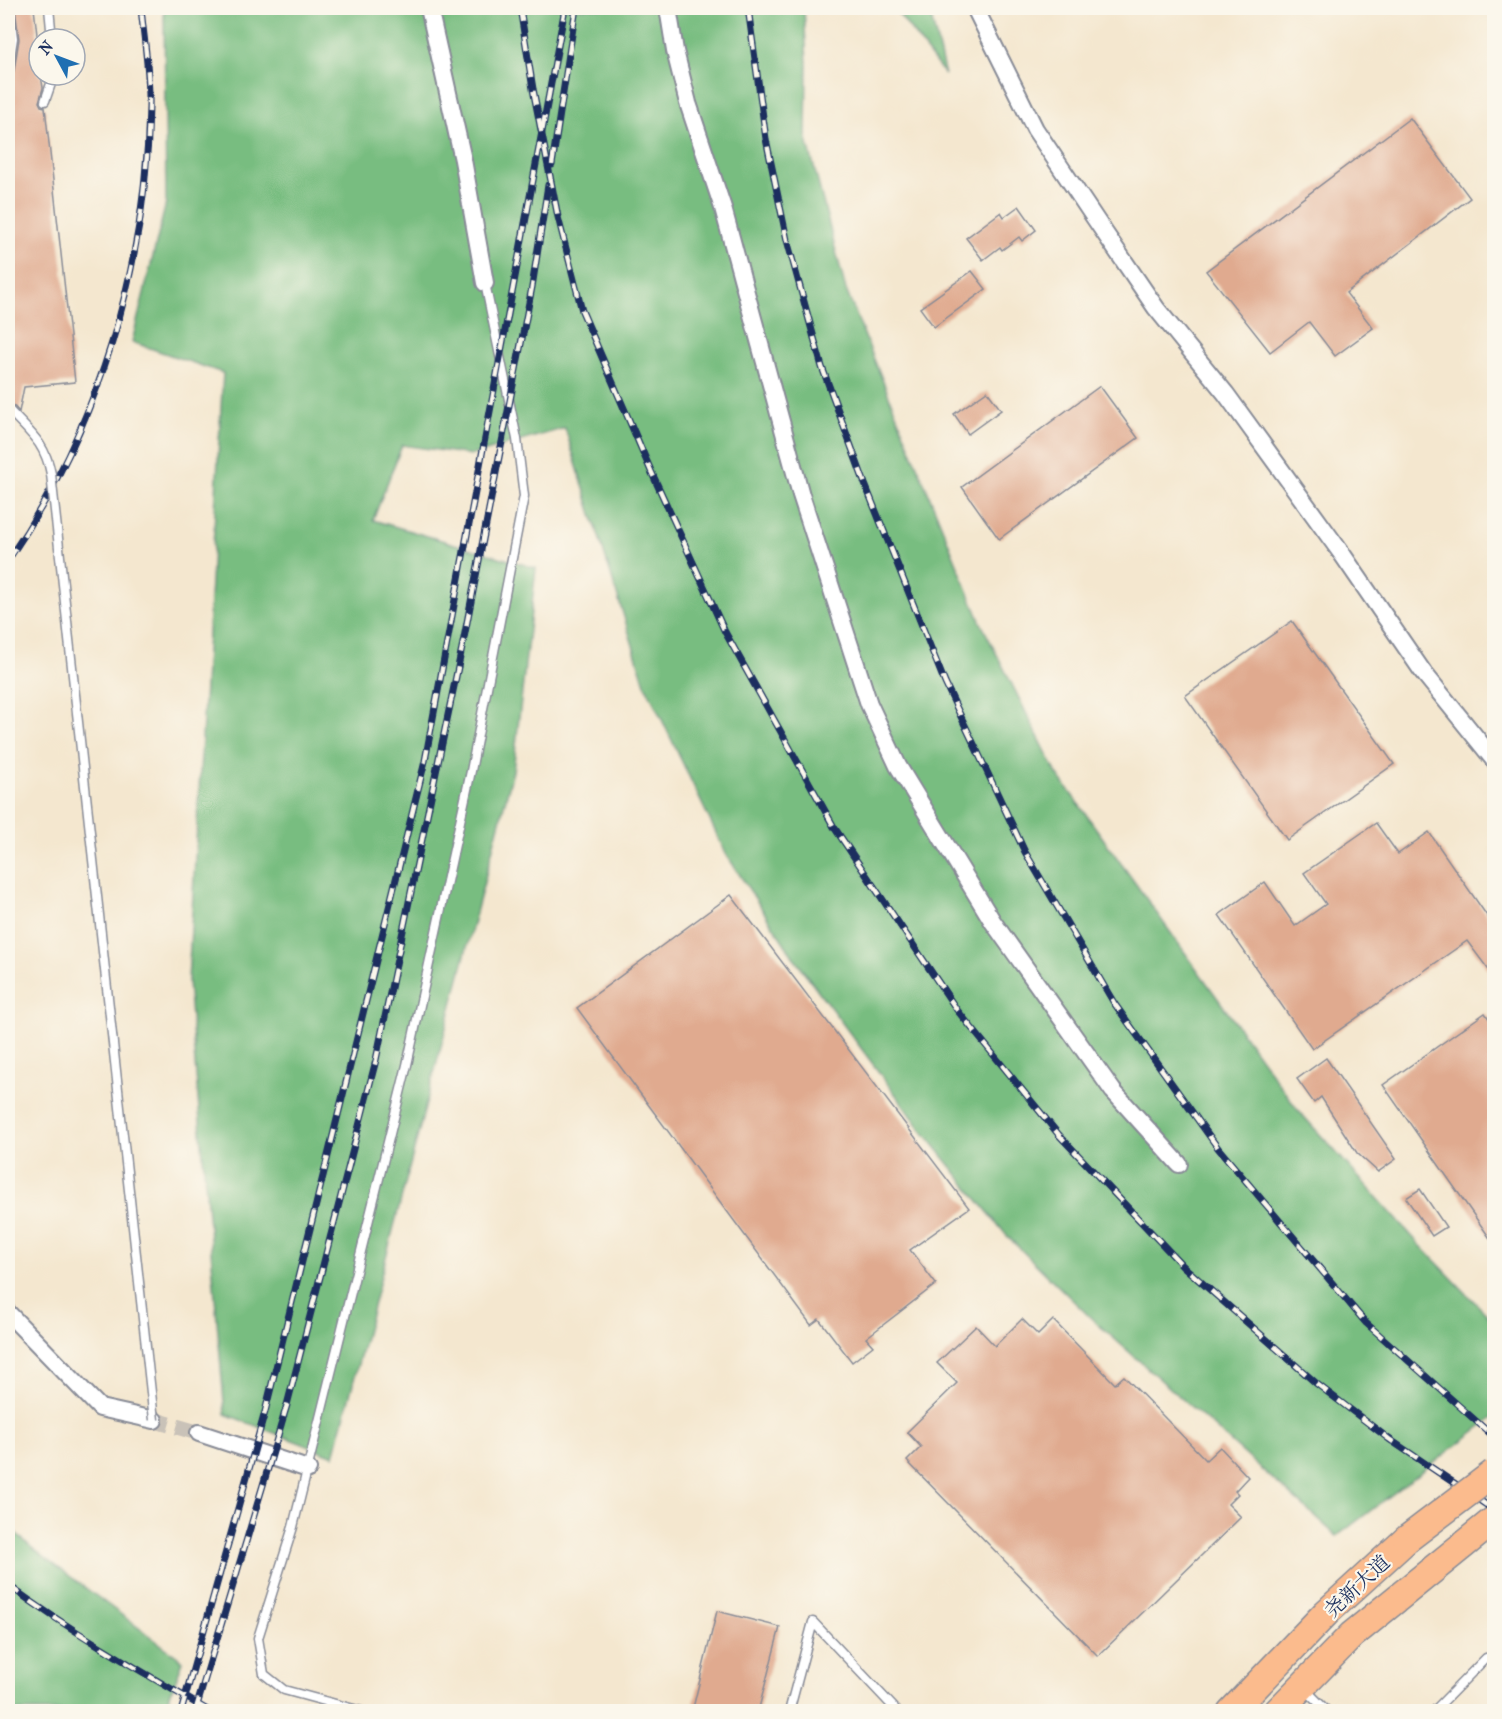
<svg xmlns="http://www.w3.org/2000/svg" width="1502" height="1719" font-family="'IM FELL French Canon','Noto Serif SC',serif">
<rect width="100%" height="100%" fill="#fbf7ec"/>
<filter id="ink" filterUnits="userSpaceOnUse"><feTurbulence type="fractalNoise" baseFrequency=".0167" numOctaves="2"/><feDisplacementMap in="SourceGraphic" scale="12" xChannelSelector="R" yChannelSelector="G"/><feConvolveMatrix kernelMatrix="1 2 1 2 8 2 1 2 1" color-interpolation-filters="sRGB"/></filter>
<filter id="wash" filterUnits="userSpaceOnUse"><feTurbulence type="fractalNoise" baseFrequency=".008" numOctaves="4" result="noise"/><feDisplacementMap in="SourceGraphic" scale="24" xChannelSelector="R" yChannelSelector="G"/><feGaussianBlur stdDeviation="1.35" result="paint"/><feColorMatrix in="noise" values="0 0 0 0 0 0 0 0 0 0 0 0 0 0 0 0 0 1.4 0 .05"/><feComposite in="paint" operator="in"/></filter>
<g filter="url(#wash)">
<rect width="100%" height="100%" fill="#f4e7cf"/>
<g fill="#78bd80" stroke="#4a766f" stroke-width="1.5">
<path d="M164,8h640l3,56 -1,72 40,154 135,333 76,151 240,335 122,135 75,78v95l-157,119 -245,-217 -85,-83 -82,-102 -129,-173 -70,-107 -81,-170 -80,-256 -93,27 -70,-10 -29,75 163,48 -23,203 -179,685 -109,-42 -37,-433 35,-608 -91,-31 34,-139z"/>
<path d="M894,8h35l16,67z"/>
<path d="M8,1526l23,21 152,114 -19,50h-156z"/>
</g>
<g id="blocks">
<g fill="#e0aa8f">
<path d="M15,8h19l5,45v22h2l2,13 -4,14 2,4 4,1 30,275 -51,5 -5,25 -7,-8 -4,-1v-328l6,-4 5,-32z"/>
<path d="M1410,118l60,80 -124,95 27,35 -38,28 -26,-34 -39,30 -64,-81z"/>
<path d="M1019,206l17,24 -14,11 -3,-4 -17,13 -2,-3 -17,13 -17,-22 35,-26 3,5z"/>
<path d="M972,271l14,18 -52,38 -14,-19z"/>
<path d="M1100,386l38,52 -139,101 -37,-52z"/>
<path d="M987,391l14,19 -33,24 -14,-20z"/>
<path d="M1292,621l102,143 -107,76 -102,-144z"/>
<path d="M1376,823l22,31 31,-22 65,94v51l-27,-36 -155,108 -93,-134 46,-33 30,44 31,-22 -22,-31z"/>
<path d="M731,895l238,313 -59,42 26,34 -70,54 7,8 -21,16 -33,-43 -8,6 -234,-317z"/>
<path d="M1485,1013l9,13v218l-111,-159z"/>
<path d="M1326,1058l70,101 -18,13 -21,-19 -36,-56 -7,6 -17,-24z"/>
<path d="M1420,1189l26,38 -14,9 -26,-38z"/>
<path d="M1022,1319l16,16 15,-15 62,64 9,-8 82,84 14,-13 28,30 -13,14 3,3 -10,10 13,13 -143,139 -191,-195 14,-14 -14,-15 50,-49 -20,-20 39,-37 19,20z"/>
<path d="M717,1611l63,16 -22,85h-66z"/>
</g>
</g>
</g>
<g filter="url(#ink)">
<use href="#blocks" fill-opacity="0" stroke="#888b96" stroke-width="1.5"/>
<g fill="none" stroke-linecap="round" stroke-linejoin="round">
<path stroke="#c9c2b8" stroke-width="16" stroke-dasharray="16 8" stroke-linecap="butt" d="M154,1420l45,13"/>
<g stroke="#888b96" stroke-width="11">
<g id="service">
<path d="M49,8l3,31"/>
<path d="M8,69l5,-31 -4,-30"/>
<path d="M45,101l9,-26"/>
<path d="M1304,1688l24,24"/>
<path d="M365,1712l-81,-22 -20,-16 -6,-36 35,-111 114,-462 64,-294 53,-275 -7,-57 -32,-156"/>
<path d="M789,1712l24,-90 85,90"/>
<path d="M1433,1712l53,-54 8,-1"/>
</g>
</g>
<g stroke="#888b96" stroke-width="20">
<g id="minor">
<path d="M429,8l34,152 22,123"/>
<path d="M668,8l7,43 13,52 35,105 78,287 68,209 29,62 95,156 120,169 66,73"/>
<path d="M975,8l60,121 65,97 56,82 70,86 116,160 81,118 71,88"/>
<path d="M8,1313l92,95 54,12"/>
<path d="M199,1433l109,36"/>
</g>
</g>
<g stroke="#888b96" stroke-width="30">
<g id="primary">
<path d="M1231,1712l95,-99 81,-74"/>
<path d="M1277,1712l75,-77 142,-115"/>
</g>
</g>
<use href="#service" stroke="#fff" stroke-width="8"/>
<use href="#minor" stroke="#fff" stroke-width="16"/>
<use href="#primary" stroke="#fbbb8d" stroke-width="27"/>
<g stroke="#1b2f5e" stroke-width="7">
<g id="rail">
<path d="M520,8l13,81 25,128 24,94 69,160 74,161 109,195 123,183 102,125 124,131 134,118 72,55 105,71"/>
<path d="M748,8l18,131 21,101 35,127 43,117 80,199 80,169 89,151 104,145 148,175 128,114"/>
<path d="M552,165l24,-157"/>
<path d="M8,560c90,-131 139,-294 141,-453 1,-33 -5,-67 -8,-99"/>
<path d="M8,1585c64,47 134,87 203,127"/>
<path d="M181,1712l84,-300 160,-651 140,-753"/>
<path d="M195,1712l92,-307 89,-345 87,-417 69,-356 16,-102"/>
</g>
</g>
<use href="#rail" stroke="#fbf7ec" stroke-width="4.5" stroke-dasharray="14" stroke-linecap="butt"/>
<g stroke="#888b96" stroke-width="11" stroke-linecap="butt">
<path id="service-bridge" d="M8,409c21,23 37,33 43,65l103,946"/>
</g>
<g stroke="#888b96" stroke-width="30" stroke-linecap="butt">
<path id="primary-bridge" d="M1407,1539l87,-66"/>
</g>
<use href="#service-bridge" stroke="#fff" stroke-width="8"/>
<use href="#primary-bridge" stroke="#fbbb8d" stroke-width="27"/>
</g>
</g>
<g text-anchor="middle" stroke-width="4.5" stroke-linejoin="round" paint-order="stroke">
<g font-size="20" fill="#1b2f5e" stroke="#fbf7ec">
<text transform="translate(1357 1586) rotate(-43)" y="7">尧新大道</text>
</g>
</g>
<rect width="1502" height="1719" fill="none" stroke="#fbf7ec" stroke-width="30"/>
<g transform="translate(57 57) rotate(311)"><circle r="28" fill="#fbf7ec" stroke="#a1a7b3" stroke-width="1.5"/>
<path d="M0-4.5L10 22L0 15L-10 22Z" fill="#1f6fb2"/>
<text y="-9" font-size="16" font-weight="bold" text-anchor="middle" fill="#1b2f5e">N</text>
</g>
</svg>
